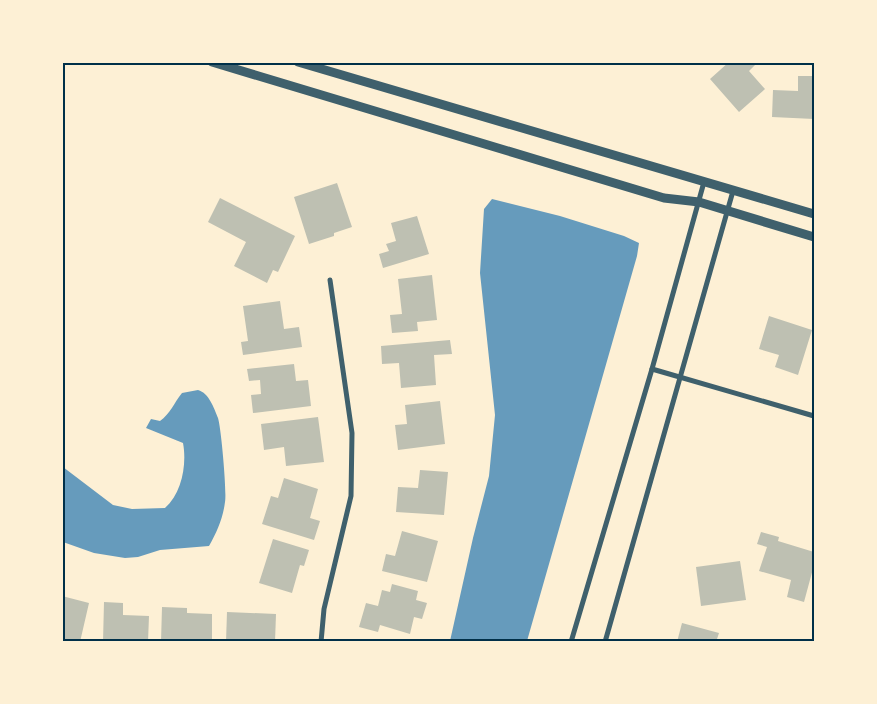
<svg xmlns="http://www.w3.org/2000/svg" width="877" height="704" font-family="'DM Sans',sans-serif">
<rect width="100%" height="100%" fill="#fdf0d5"/>
<g fill="#669bbc">
<path d="M492,199l68,17 64,20 15,7 -2,13 -110,385h-77l23,-103 16,-62 6,-61 -15,-142 4,-64z"/>
<path d="M198,390c11,3 16,18 20,28 3,9 9,74 7,84 -2,16 -8,30 -16,44l-49,4 -22,7 -13,1 -31,-5 -31,-11v-75l50,38 19,4 33,-1c17,-15 22,-44 18,-65l-37,-15 5,-9 9,2c10,-7 14,-18 22,-28z"/>
</g>
<g fill="#bec0b2">
<path d="M729,62h25l2,2 -7,7 16,18 -26,23 -29,-33z"/>
<path d="M798,76h16v43l-42,-2 1,-27 25,1z"/>
<path d="M337,183l15,44 -18,6v3l-25,8 -15,-47z"/>
<path d="M220,198l75,38 -17,36 -5,-2 -6,13 -33,-17 12,-24 -38,-20z"/>
<path d="M417,216l12,38 -46,14 -4,-14 10,-3 -3,-7 10,-3 -5,-18z"/>
<path d="M432,275l5,45 -20,2 1,9 -26,2 -2,-18 12,-1 -4,-35z"/>
<path d="M280,301l4,28 15,-2 3,20 -59,8 -2,-13 7,-1 -5,-35z"/>
<path d="M769,316l43,14 -14,45 -23,-8 4,-12 -20,-6z"/>
<path d="M450,340l2,14 -18,1 2,30 -35,3 -2,-25 -17,1 -1,-18z"/>
<path d="M294,364l2,17 12,-1 3,26 -58,7 -2,-18 10,-1 -1,-14 -11,1 -2,-12z"/>
<path d="M440,401l5,43 -47,6 -3,-25 12,-1 -2,-19z"/>
<path d="M318,417l6,45 -38,4 -2,-19 -20,3 -3,-26z"/>
<path d="M420,470l28,2 -4,43 -48,-3 2,-25 20,1z"/>
<path d="M284,478l34,11 -8,29 10,3 -6,19 -52,-16 9,-28 7,2z"/>
<path d="M402,531l36,10 -11,41 -45,-11 4,-17 9,2z"/>
<path d="M761,532l18,5 -1,4 36,11v13l-10,37 -17,-5 4,-17 -32,-9 8,-24 -10,-3z"/>
<path d="M273,539l36,11 -5,16 -4,-1 -8,28 -33,-10z"/>
<path d="M740,561l6,39 -45,6 -5,-39z"/>
<path d="M392,584l26,7 -2,9 11,3 -5,16 -8,-2 -4,17 -30,-9 -2,7 -19,-5 7,-24 12,3 4,-16 8,2z"/>
<path d="M62,596l27,7 -9,39h-17l2,-9h-3z"/>
<path d="M104,602l19,1v12l26,1 -1,26h-45z"/>
<path d="M162,607l25,1v5l25,1v28h-51z"/>
<path d="M227,612l49,2 -1,28h-49z"/>
<path d="M682,623l37,10 -3,9h-39z"/>
</g>
<g fill="none" stroke-linecap="round" stroke-linejoin="round">
<g stroke="#3f606c" stroke-width="5">
<path d="M652,369l162,47"/>
<path d="M321,642l3,-33 27,-113 1,-63 -22,-153"/>
<path d="M571,642l81,-273 52,-187"/>
<path d="M605,642l128,-451"/>
</g>
<g stroke="#3f606c" stroke-width="9">
<path d="M212,62l452,136 35,4 115,35"/>
<path d="M298,62l516,152"/>
</g>
</g>
<rect width="877" height="704" fill="none" stroke="#fdf0d5" stroke-width="128"/>
<rect x="64" y="64" width="749" height="576" fill="none" stroke="#003049" stroke-width="2"/>
</svg>
